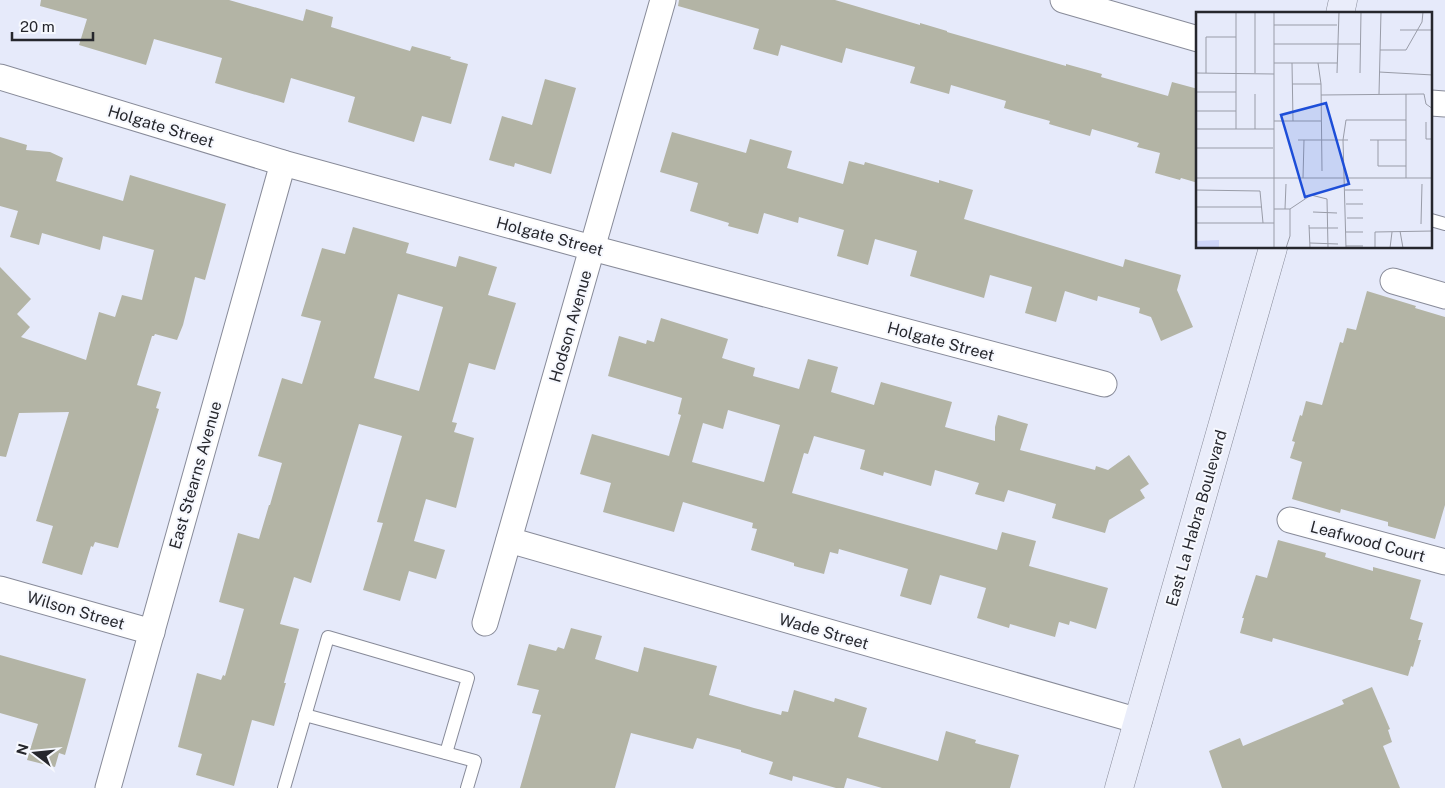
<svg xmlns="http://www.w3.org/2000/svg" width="1445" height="788" font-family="'Public Sans',sans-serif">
<rect width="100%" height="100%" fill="#e6eafa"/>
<g fill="#b3b4a5" fill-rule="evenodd">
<path d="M41,0h188l74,21 3,-12 27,8 -2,10 79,24 2,-5 39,11 -1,2 18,5 -17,60 -29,-8 -8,26 -66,-20 7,-25 -64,-19 -7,25 -69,-20 7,-25 -68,-19 -8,26 -67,-20 8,-26 -47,-13z"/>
<path d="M679,0h156l85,25v-2l27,8v1l119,34v-2l36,10 -1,3 67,19 4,-14 26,7v94l-17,-5 -1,2 -25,-7 5,-20 -23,-6 2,-4 -47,-14 -2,7 -41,-12 1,-3 -46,-13 2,-7 -55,-16 -2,9 -39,-11 5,-16 -69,-19 -4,15 -61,-18 -3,11 -25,-7 6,-20 -81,-23z"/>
<path d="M545,79l31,9 -25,86 -36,-11 -1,4 -25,-7 13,-44 30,9z"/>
<path d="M672,132l74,21 4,-14 42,12 -5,17 56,16 6,-23 15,4 1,-3 74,21v-3l34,10 -9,29 159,48 2,-8 56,16 -4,15 16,37 -32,14 -10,-24 -12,-4 1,-5 -42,-12 -1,5 -32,-10 -9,31 -31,-9 7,-26 -42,-12 -6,23 -74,-22 7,-25 -42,-12 -7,26 -31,-9 7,-26 -45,-13 -1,6 -34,-10 -6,21 -30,-8 1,-3 -39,-12 8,-28 -38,-11z"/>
<path d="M0,137l27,8 -1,5 24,2 13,6 -7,23 47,14 20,6 7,-26 96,29 -21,76 -10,-3 -12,48 -6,15 -22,-6 -1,2h-2l-15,49 24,7 -5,16 3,1 -41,139 -23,-6 -2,5 -2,-1 -9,29 -40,-12 11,-37 -17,-5 33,-109 -50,1 -13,44 -6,-1v-189l31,32 -14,15 13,13 -9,10 65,23 13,-48 16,5 7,-22 20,5 12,-50 -51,-14 -3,14 -58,-17 -3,12 -29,-8 8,-26 -18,-5z"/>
<path d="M353,227l56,16 -3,10 50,14 3,-11 38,11 -9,28 28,8 -21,67 -26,-7 -17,59 5,1 -3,9 20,6 -18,70 -30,-9 -12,42 31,9 -9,29 -27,-8 -9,30 -37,-11 20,-67 -6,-1 25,-86 -43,-12 -48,159 -17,-6 -14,47 19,5 -15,54h2l-12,43 -22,-6 -18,66 -38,-11 6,-21 -24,-7 19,-74 24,7 2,-5 2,1 19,-67 -25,-7 19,-69 21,6 10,-34h1l12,-42 -24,-7 24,-78 20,6 5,-16 14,-47 -20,-5 21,-68 23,6zM398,294l45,13 -24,84 -45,-13z"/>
<path d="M1367,291l49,15 -1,2 30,9v188l-10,34 -47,-13v-4l-47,-13 -1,4 -48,-14 10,-37 -12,-4 5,-16 -3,-1 8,-26 2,1 4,-15 16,4 18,-63 3,1 4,-15 9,2z"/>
<path d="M661,318l67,21 -6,19 33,10 -2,8 46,13 9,-30 30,8 -7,25 43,13 7,-23 71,20 -7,25 50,14v-14l3,-12 30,9 -8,26 75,20 1,-4 12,4 21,-15 20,29 -9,6 5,8 -36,22 -4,13 -53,-15 4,-14 -48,-14 -4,12 -29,-8 4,-11 -44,-13 -4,16 -47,-14 -1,4 -23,-7 5,-19 -51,-14 -6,18 -4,-1 -12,40 205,57 5,-18 34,9 -7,25 79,22 -12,41 -26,-8 -1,4 -10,-3 -4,15 -45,-13 -1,4 -32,-10 9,-30 -46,-13 -9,30 -31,-9 8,-27 -69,-20 -1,5 -8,-2 -6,22 -30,-8v-3l-43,-13 6,-21 -5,-1 1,-5 -70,-21 -9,30 -71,-20 8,-29 -31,-9 12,-40 77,22 12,-41 -3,-1 4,-16 -74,-22 11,-40 27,8 1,-4 7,2zM728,410l52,15 -16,57 -72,-20 11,-39 20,6z"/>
<path d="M1278,540l48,13 -1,4 48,14v-4l48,13 -11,39 13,4 -5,17h3l-8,27 -2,-1 -3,10 -135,-38 -1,4 -32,-9 4,-15h-2l14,-43 11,3z"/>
<path d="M571,628l31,8 -7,23 43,13 6,-25 73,19 -8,29 45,13 27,7 1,-4 6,1 6,-22 40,12 1,-4 32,10 -9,29 80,24 8,-30 30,9 -1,3 44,12 -9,33h-128l-35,-10 -3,10h-8l-43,-12 -1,5 -23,-7 4,-12 -32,-10v-2l-44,-12 -4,11 -62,-16 -16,55h-95l21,-73 -9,-2 7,-23 -22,-5 12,-41 27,7 2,-4 6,2z"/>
<path d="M0,655l86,24 -21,76 -6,-2 -4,14 -28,-7 11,-36 -38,-11z"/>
<path d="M1372,687l18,42 -2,1 4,12 -9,4 17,42h-178l-13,-37 31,-13 3,8 101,-42 -2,-4z"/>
</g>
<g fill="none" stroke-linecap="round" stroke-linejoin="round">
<g stroke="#888b99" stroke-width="14">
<g id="lane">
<path d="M1431,220l14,4"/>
<path d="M305,715l170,46 -8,27"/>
<path d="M284,788l44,-151 140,41 -22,75"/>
</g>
</g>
<g stroke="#888b99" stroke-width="27">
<g id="street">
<path d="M1063,0l135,39"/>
<path d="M0,77l283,86 309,85 512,136"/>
<path d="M1431,103l14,1"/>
<path d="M1393,281l52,15"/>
<path d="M1290,520l155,42"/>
<path d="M509,540l630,181"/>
<path d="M0,589l152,43"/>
<path d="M485,623l178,-623"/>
<path d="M108,788l175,-625"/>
</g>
</g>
<g stroke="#888b99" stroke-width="29">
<g id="secondary">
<path d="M1340,14l3,-14"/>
<path d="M1119,788l154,-540"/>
</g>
</g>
<use href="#lane" stroke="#fff" stroke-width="12"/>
<use href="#street" stroke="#fff" stroke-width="25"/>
<use href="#secondary" stroke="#eaedfa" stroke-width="28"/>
</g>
<g text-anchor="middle" stroke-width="4" stroke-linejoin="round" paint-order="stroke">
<g font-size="16" fill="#26272d" stroke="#f6f8fe">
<text transform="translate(161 126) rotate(17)" y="6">Holgate Street</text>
<text transform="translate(550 236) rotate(15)" y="6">Holgate Street</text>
<text transform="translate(570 326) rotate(-74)" y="6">Hodson Avenue</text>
<text transform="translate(941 341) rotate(15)" y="6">Holgate Street</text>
<text transform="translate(195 475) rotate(-74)" y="6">East Stearns Avenue</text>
<text transform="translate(1196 518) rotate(-74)" y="6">East La Habra Boulevard</text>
<text transform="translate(1368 541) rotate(15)" y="6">Leafwood Court</text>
<text transform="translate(76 610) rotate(16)" y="6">Wilson Street</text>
<text transform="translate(824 631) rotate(16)" y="6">Wade Street</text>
</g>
</g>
<g transform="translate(1196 12)">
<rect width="236" height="236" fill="#e6eafa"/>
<path d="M23,228v8h-23v-7z" fill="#cfd6f9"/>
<path fill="none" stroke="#999ca8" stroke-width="1" d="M40,0v117M78,0v236M78,13h63M204,18h33M78,32h86M184,38h26l16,-28 1,-10M78,51h63M96,51l1,58M122,51l3,21 1,87M183,60l54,3M0,61l78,1M10,61v-36h30M59,61v-61M141,61l2,-61M164,61l1,-61M96,72h29M0,80h40M183,82l2,-82M210,82v84M125,83l103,-1 2,10 7,5M0,99h40M78,109h47M230,110v17h7M0,117h78M59,117v-35M102,128h50M174,128h36M182,128v26h28M0,136h77M0,166h237M107,166l1,-38M0,178l64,1 3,32M149,178h18M131,187l1,49M150,192h17M0,195h66M78,197h16l21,-14 16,4M89,197l1,-25M117,200l24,1M151,206h16M0,211h78M225,212l1,-40M113,213l1,23M113,216h29M204,219l3,17M150,220h17M114,231l28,1M150,234h17M90,236l4,-12v-27M150,236l-3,-108 3,-20h60M179,236v-16l58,-1M194,236l2,-16"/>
<path fill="#1d4ed8" fill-opacity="0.15" stroke="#1d4ed8" stroke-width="2.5" d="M130,91l23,81 -44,13 -24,-82z"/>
<rect width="236" height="236" fill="none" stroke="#26272d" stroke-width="2.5"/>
</g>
<g transform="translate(35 753) rotate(286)" stroke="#f6f8fe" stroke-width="4" paint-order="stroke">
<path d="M0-4L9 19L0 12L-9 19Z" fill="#26272d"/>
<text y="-8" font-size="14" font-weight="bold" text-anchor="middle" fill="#26272d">N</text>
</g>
<path d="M12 32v8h81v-8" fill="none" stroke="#26272d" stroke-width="2.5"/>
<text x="20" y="32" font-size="15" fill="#26272d" stroke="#f6f8fe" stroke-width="4" paint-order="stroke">20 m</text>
</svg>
